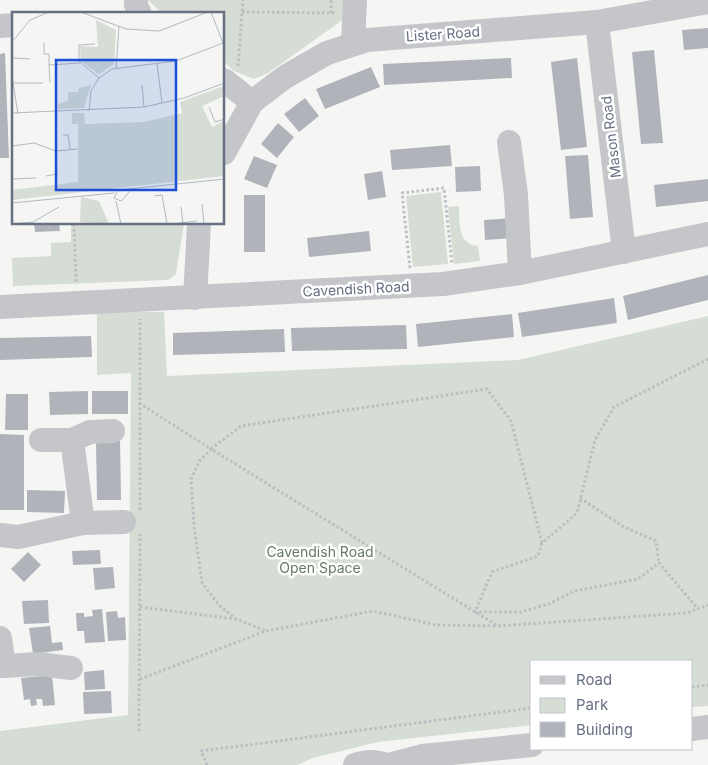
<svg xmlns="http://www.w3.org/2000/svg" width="708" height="765" font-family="Inter,sans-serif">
<rect width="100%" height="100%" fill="#f5f6f3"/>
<g fill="#d6ddd4">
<path d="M148,0h197l-1,19 -76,54 -14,6 -20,-8 -10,-9v-48h-61z"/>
<path d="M441,192l7,72 -35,3 -7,-71z"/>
<path d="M459,206c1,17 -2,38 19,40l2,15 -26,3 -6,-57z"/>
<path d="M71,224h113l-8,50 -8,6 -155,6 -1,-28 39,-2v-13l20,-1z"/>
<path d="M97,312h67l3,64 351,-16 190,-44v390l-16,1v-46h-160v64l-154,17 -65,16 -16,7h-297v-34l128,-16 3,-342 -34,2z"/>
</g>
<g fill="#b0b3ba">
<path d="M708,28v20l-24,2 -2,-20z"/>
<path d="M654,50l9,93 -22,1 -9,-92z"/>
<path d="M5,53l4,105h-9v-104z"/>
<path d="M511,58l1,20 -128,7 -1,-21z"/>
<path d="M577,58l10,89 -26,3 -10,-88z"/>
<path d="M371,67l9,20 -55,22 -9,-20z"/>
<path d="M305,98l14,18 -20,16 -15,-18z"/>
<path d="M278,123l16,14 -17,21 -16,-14z"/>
<path d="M450,145l2,21 -60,4 -2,-20z"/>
<path d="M588,155l5,62 -23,2 -5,-63z"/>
<path d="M254,156l23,9 -10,23 -23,-9z"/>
<path d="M480,166l1,25 -25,1 -1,-25z"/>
<path d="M382,171l4,26 -18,3 -4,-26z"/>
<path d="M708,179v22l-52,6 -2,-22z"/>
<rect x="244" y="195" width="21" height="57"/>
<path d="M512,218l2,20 -29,2 -1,-20z"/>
<path d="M34,224h25l1,7 -25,1z"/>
<path d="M369,231l2,20 -62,6 -2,-19z"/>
<path d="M708,275v25l-80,20 -5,-24z"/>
<path d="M614,298l3,25 -95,14 -4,-24z"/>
<path d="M512,314l2,23 -96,10 -2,-23z"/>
<path d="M406,325l1,24 -115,2 -1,-23z"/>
<path d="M284,329l1,23 -112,3v-22z"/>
<path d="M91,336l1,21 -92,3v-22z"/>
<path d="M88,391v23l-38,1 -1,-23z"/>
<rect x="92" y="391" width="36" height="23"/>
<path d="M6,394h22v36h-23z"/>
<path d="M0,434l24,1v75h-24z"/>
<path d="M120,440l1,60h-24l-1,-59z"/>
<path d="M27,490l38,1 -1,22 -37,-1z"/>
<path d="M100,550l1,14 -28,1 -1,-14z"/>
<path d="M28,552l13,13 -17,17 -13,-13z"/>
<path d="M113,567l2,21 -20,2 -2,-22z"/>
<path d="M48,600l1,23 -25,1 -2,-23z"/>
<path d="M102,609l3,33 -20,1 -1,-12h-7l-1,-18h8v4l9,-1 -1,-6z"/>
<path d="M117,611l1,7 7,-1 1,23 -18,1 -2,-29z"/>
<path d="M50,626l2,17 10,-1 1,8 -30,4 -4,-26z"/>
<path d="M104,670l1,19 -20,1 -1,-18z"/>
<path d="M52,675l3,30 -12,1 -1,-7h-6l1,6 -6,1 -1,-7 -6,1 -3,-22z"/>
<path d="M111,691l1,22 -28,1 -1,-22z"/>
</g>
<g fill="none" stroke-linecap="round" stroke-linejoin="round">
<g stroke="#bdbec1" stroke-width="3" stroke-dasharray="2.5 2.5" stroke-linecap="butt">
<path d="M242,12l95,1"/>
<path d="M331,13v-13"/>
<path d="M238,66l5,-66"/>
<path d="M74,224l2,59"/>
<path d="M410,268l-8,-75 42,-5 8,76"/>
<path d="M708,359l-94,48 -19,33 -18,73 -35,30 -31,-122 -24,-32 -246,37 -30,23 287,177 189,-13 21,-8"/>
<path d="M139,403l72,46 -11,11 -9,19 3,47 8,57 17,22 17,14 30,12"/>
<path d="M580,498l44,29 32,14 3,22"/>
<path d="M140,510v-191"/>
<path d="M542,543l-4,13 -46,16 -17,40h46l28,-8 25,-13 64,-12 21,-16 39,46"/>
<path d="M140,607l95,12"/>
<path d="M140,679l126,-48 107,-20 63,14 61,1"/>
<path d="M692,687l16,-2"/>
<path d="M139,731l1,-197"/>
<path d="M207,765l-6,-14 331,-43"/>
</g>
<g stroke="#c4c6ca" stroke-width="24">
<path d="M136,0v5l4,9"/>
<path d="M597,22l27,230"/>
<path d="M0,26l14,-1"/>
<path d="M353,44l2,-44"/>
<path d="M224,80l28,22"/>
<path d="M509,142l7,53 4,78"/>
<path d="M224,153l28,-51 33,-25 42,-24 40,-13 230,-18 111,-20"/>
<path d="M195,298l4,-74"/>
<path d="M0,307l443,-23 77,-11 188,-39"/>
<path d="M41,440h31l11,83"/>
<path d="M72,440l18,-8 23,-1"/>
<path d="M0,535l18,2 65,-14 41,-1"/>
<path d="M0,638l4,28h-4"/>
<path d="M4,666l34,-2 33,4"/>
<path d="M692,729l16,-2"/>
<path d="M355,765c12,-4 20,-4 31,0"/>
<path d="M388,765l34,-9 110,-11"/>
</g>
</g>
<g text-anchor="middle" stroke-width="5" stroke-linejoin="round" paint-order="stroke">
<g font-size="14" fill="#676f82" stroke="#fff">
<text transform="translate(443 34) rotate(-4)" y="5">Lister Road</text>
<text transform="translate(611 137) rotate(-97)" y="5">Mason Road</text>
<text transform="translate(356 289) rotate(-3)" y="5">Cavendish Road</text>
</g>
<g font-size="14" fill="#667967" stroke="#fff">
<text x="320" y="557">Cavendish Road<tspan x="320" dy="16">Open Space</tspan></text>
</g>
</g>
<g transform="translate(12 12)">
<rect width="212" height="212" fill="#f5f6f3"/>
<path d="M84,8l20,10 -2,34 -15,10 -18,-13 -1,-15 18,1zM79,73l-7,23 -26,1v-5l10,-3v-9h10l1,-4zM212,74v10l-22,10 10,21 12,-6v55l-212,24v-10l66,-8v-58h-6v-11h12l1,11 59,-2 38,-9 -2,-11zM69,185l18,4 10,23 -29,-2z" fill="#d6ddd4"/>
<path fill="none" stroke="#b4b8bf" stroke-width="1" d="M69,0l45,17 33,2 49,-19M199,0l14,36M0,30l18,-22 19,-8M32,31v11h5v11M83,32l-16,1v16l20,17M0,46l18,1M145,52l5,39M104,56l3,-41M0,64l6,38M38,70l-1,-17 31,-2M1,71h30M130,73l2,22M197,95l6,15 10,-3M77,99l2,-20 8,-13 13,-9 64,-8 47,-18M0,101l132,-6 40,-9 41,-15M51,123h5l2,14M0,134l22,-3 22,8 21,-2M34,164l11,-2 -1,-23M0,167l24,-1M121,176l-12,13 -7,-3 4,-8 107,-11M142,184l8,-1 5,29M104,189l5,23M0,191l102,-10M190,192l2,20M169,195l2,16M0,212l21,-2 26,-15M159,212l26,-3"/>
<path fill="#1d4ed8" fill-opacity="0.15" stroke="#1d4ed8" stroke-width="2.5" d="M44,48h120v130h-120z"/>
<rect width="212" height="212" fill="none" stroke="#676f82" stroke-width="2.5"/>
</g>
<rect x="530" y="660" width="162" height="90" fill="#ffffff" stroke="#c2c5cd"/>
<rect x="540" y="676" width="25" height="8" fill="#c4c6ca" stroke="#c2c5cd"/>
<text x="576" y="685" font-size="15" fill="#676f82">Road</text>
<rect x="540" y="698" width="25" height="15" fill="#d6ddd4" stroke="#c2c5cd"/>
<text x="576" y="710" font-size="15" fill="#676f82">Park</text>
<rect x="540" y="722" width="25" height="15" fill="#b0b3ba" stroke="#c2c5cd"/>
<text x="576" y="735" font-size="15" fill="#676f82">Building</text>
</svg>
